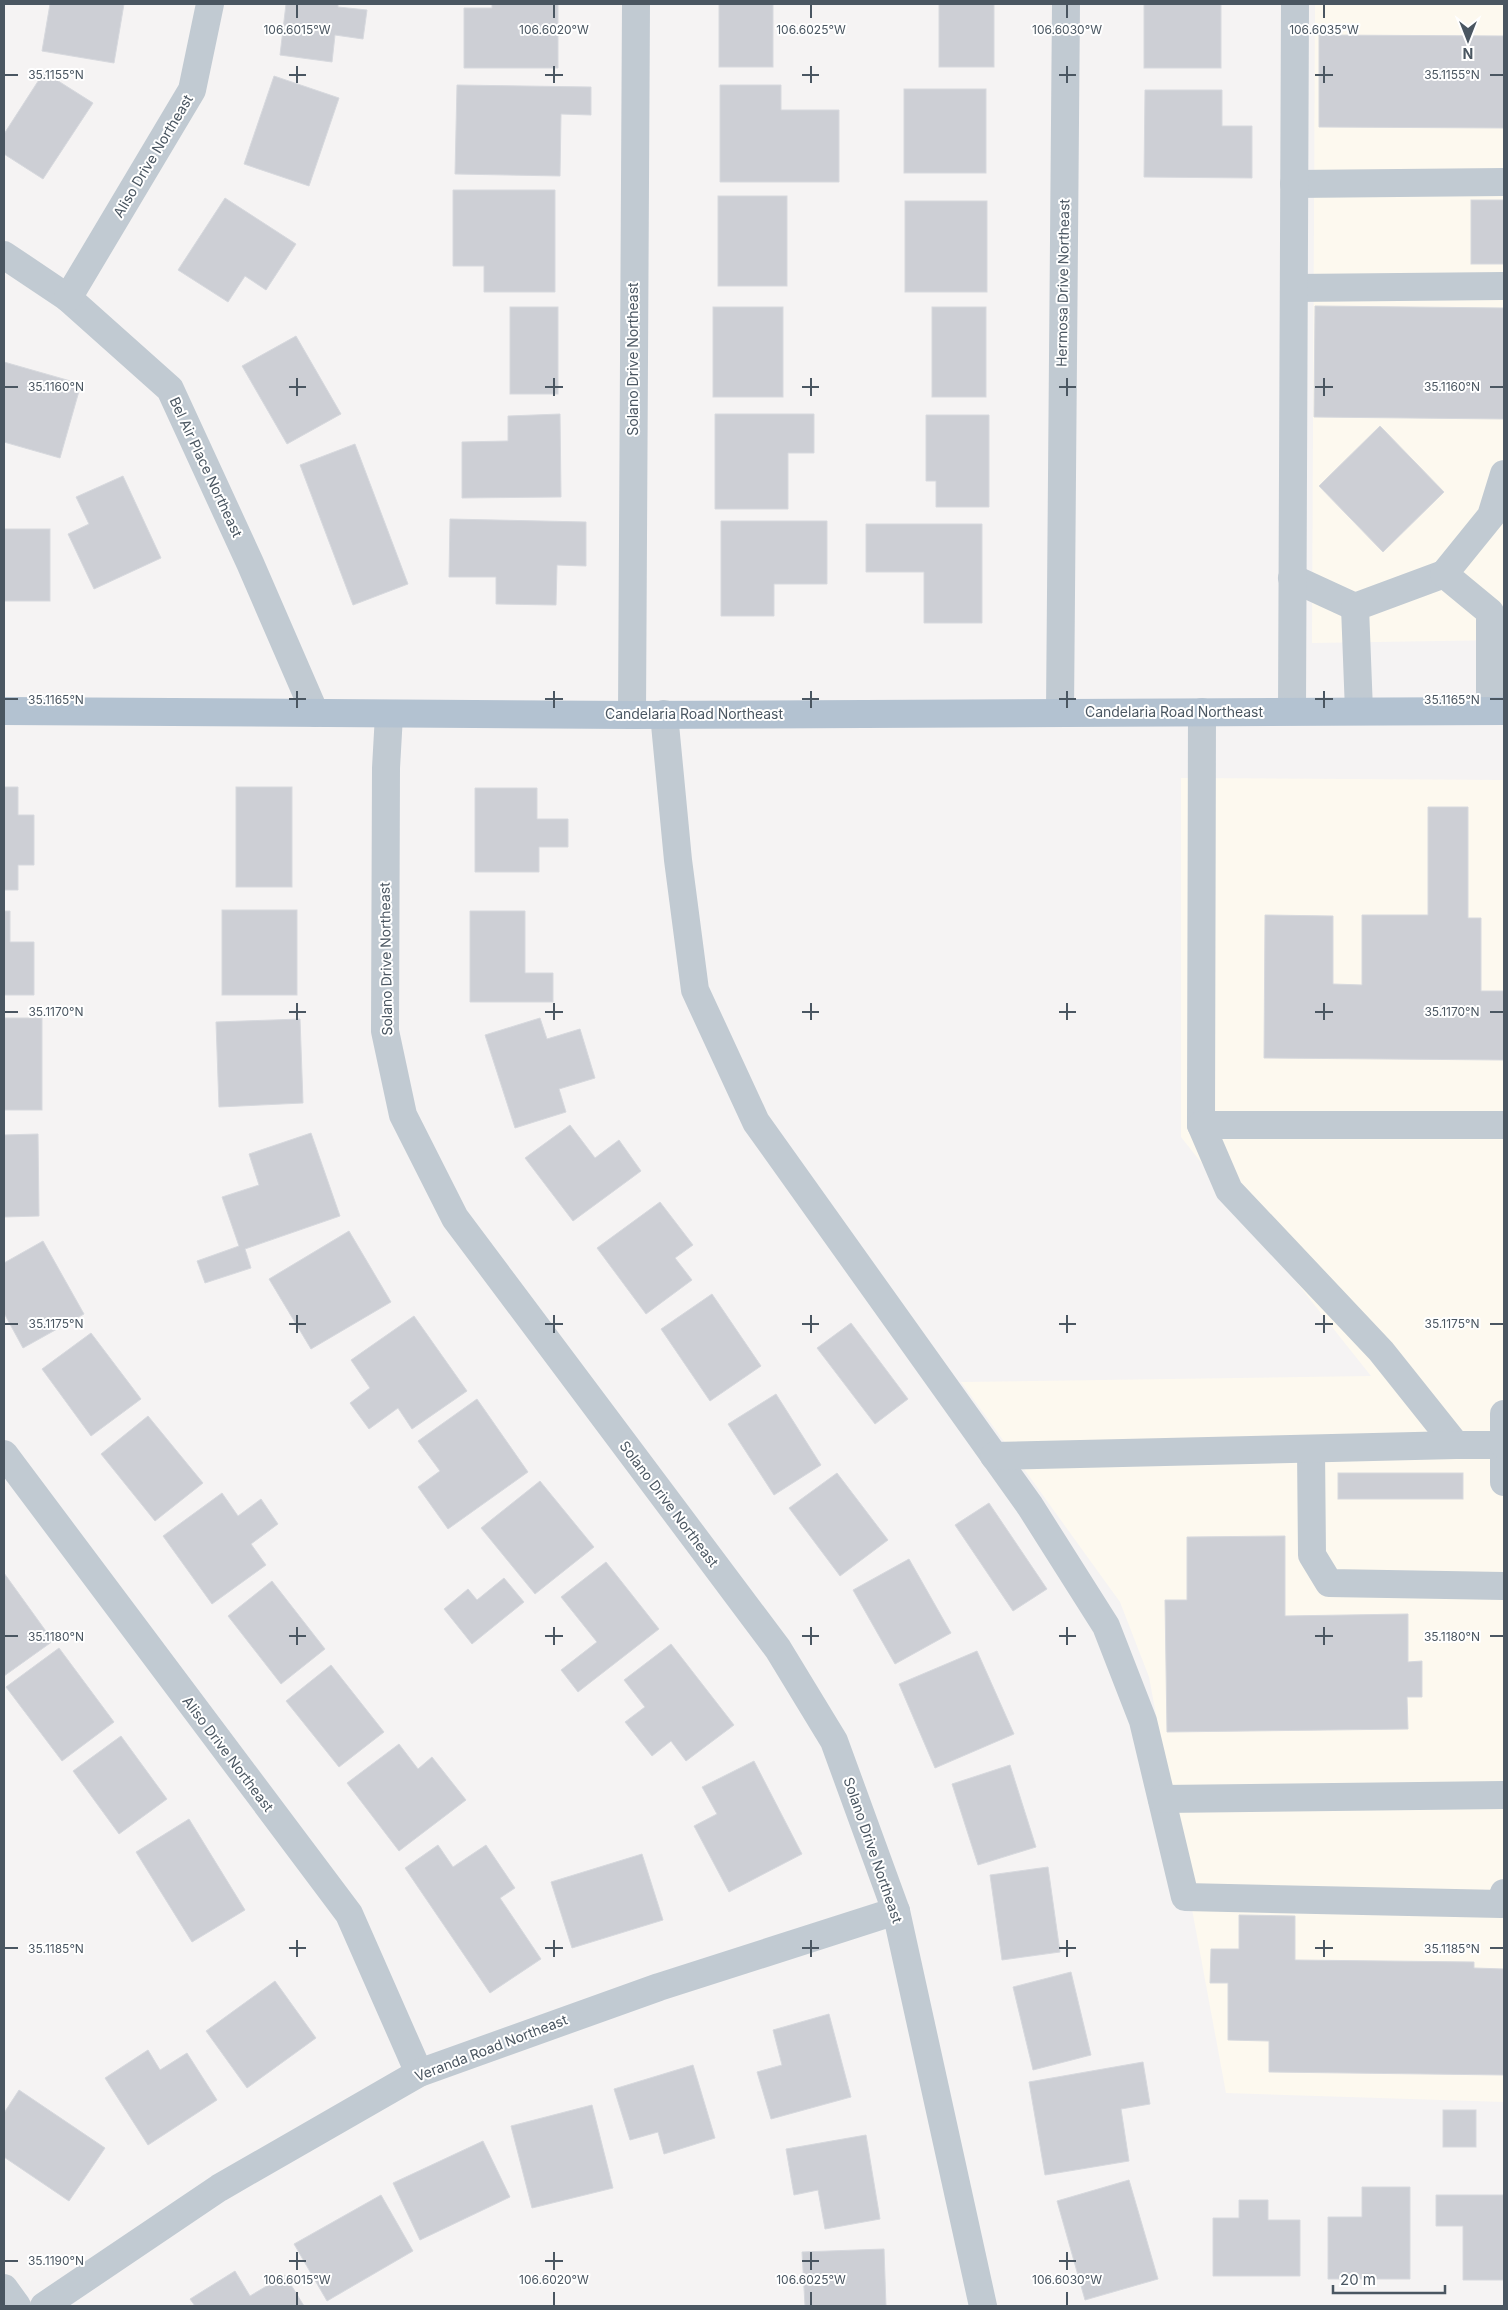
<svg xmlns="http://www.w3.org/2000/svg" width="1508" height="2310" font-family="Inter,sans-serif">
<rect width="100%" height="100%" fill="#f5f3f3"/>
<g fill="#fdf9ef">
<path d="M1315,4h189v636l-192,3z"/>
<path d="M1181,778l323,2v1322l-278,-9 -77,-416 -29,-75 -159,-220 410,-6 -190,-239z"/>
</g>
<g fill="#cdcfd5" stroke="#d7d9de">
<path d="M50,4h74l-10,59 -72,-12z"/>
<path d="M286,4h52v3l29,3 -4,29 -28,-4 -3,27 -52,-7z"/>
<path d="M492,4h66v64h-94v-60h28z"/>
<rect x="719" y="4" width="54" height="63"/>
<rect x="939" y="4" width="55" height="63"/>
<rect x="1144" y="4" width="77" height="64"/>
<path d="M1319,35l185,1v92l-185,-1z"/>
<path d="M44,72l49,31 -50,76 -39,-25v-20z"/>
<path d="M274,76l65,22 -30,88 -65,-22z"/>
<path d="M457,85l134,2v28l-30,-1 -1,62 -105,-2z"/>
<path d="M720,85h61v25h58v72h-119z"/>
<rect x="904" y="89" width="82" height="84"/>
<path d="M1145,90h77v36h30v52l-108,-1z"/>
<path d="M453,190h102v102h-71v-26h-31z"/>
<rect x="718" y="196" width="69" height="90"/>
<path d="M225,198l71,46 -30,46 -21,-14 -17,26 -50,-32z"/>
<rect x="1471" y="200" width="33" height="64"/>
<rect x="905" y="201" width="82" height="91"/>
<path d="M1315,306l189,2v111l-190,-2z"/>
<rect x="510" y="307" width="48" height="87"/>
<rect x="713" y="307" width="70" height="90"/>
<rect x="932" y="307" width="54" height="90"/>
<path d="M296,336l45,78 -54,30 -45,-78z"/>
<path d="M4,362l77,22 -21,74 -56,-16z"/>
<path d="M560,414l1,83 -99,1v-56l46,-1v-25z"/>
<path d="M715,414h99v39h-26v56h-73z"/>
<path d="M926,415h63v92h-53v-26h-10z"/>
<path d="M1380,426l64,66 -61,60 -64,-66z"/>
<path d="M355,444l53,140 -55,21 -53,-140z"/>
<path d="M123,476l38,82 -67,31 -26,-55 21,-10 -13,-27z"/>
<path d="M450,519l136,3v44l-29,-1 -1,40 -60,-1v-27h-47z"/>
<path d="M721,521h106v63h-53v32h-53z"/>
<path d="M866,524h116v99h-58v-51h-58z"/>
<rect x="4" y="529" width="46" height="72"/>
<path d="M4,787h14v28h16v50h-16v25h-14z"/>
<rect x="236" y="787" width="56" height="100"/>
<path d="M475,788h62v31h31v28h-29v25h-64z"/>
<path d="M1428,807h40v111h13v73h23v69l-240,-2 1,-143 68,1v68l29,1v-70h66z"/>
<rect x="222" y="910" width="75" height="85"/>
<path d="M4,911h6v31h24v53h-30z"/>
<path d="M470,911h55v62h28v29h-83z"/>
<rect x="4" y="1018" width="38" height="92"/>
<path d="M540,1018l7,21 33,-10 15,49 -36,11 7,23 -51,16 -30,-93z"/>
<path d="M300,1019l3,84 -84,4 -3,-85z"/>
<path d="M570,1125l25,33 24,-18 22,31 -68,50 -48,-63z"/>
<path d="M311,1133l29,83 -95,33 6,19 -46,15 -8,-22 42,-15 -17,-49 37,-12 -10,-31z"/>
<path d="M38,1134l1,82 -35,1v-82z"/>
<path d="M660,1202l33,43 -18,13 17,22 -46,34 -49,-66z"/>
<path d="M349,1231l42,71 -80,47 -42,-70z"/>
<path d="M43,1241l41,73 -61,34 -19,-35v-50z"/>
<path d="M712,1294l49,72 -51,35 -49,-72z"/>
<path d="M414,1316l53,75 -55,38 -14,-21 -29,21 -19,-26 20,-15 -19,-28z"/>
<path d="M851,1323l57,76 -33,25 -58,-76z"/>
<path d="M91,1333l50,66 -50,37 -49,-67z"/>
<path d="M776,1394l45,71 -47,30 -46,-71z"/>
<path d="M477,1399l51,73 -80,57 -30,-42 22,-16 -22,-30z"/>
<path d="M148,1416l55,67 -48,38 -54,-67z"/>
<path d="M837,1473l51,67 -48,36 -51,-68z"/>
<rect x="1338" y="1473" width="125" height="26"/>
<path d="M540,1481l54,66 -59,47 -54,-66z"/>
<path d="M222,1493l16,23 23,-17 17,25 -27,20 15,21 -54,39 -49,-68z"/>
<path d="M989,1503l58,86 -34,22 -58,-86z"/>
<path d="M1285,1536v80l123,-2v48l14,-1v36h-15l1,32 -241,3 -2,-132h22v-63z"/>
<path d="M909,1559l42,74 -56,31 -42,-74z"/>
<path d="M606,1562l53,67 -81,63 -17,-22 36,-28 -36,-45z"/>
<path d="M4,1573l49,68 -49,35z"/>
<path d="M504,1578l20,24 -52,42 -28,-35 24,-20 9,11z"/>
<path d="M272,1581l53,68 -44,35 -53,-68z"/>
<path d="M671,1644l63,81 -48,36 -15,-20 -19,15 -27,-34 20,-15 -21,-27z"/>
<path d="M59,1648l55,74 -52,39 -56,-74z"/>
<path d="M977,1651l37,83 -79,34 -36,-84z"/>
<path d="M331,1665l53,67 -45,35 -53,-66z"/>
<path d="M121,1736l46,63 -48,35 -46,-63z"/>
<path d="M399,1744l19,25 14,-12 34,43 -67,51 -52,-68z"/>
<path d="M754,1761l48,93 -73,38 -35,-66 23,-12 -15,-27z"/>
<path d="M1010,1765l26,82 -58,18 -26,-81z"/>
<path d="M189,1819l56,91 -53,32 -56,-90z"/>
<path d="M438,1845l15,22 33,-22 29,43 -15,10 41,61 -51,34 -85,-125z"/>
<path d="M642,1854l21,66 -91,28 -21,-66z"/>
<path d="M1048,1867l12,85 -58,8 -12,-85z"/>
<path d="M1239,1915l56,1v44l179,2v6l30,1v106l-235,-3v-31l-41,-1v-57h-18l1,-34h28z"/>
<path d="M1071,1972l20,83 -58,15 -20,-83z"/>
<path d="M275,1981l41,57 -69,50 -41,-57z"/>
<path d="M829,2014l22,83 -80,22 -14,-47 25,-7 -9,-35z"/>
<path d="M148,2050l12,20 27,-17 30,47 -69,45 -43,-67z"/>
<path d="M1143,2062l7,42 -29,5 8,52 -84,14 -16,-93z"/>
<path d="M693,2065l22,73 -51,16 -6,-22 -28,8 -16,-51z"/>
<path d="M19,2090l86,58 -36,53 -65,-44v-44z"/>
<path d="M592,2105l21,83 -81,20 -21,-82z"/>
<rect x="1443" y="2110" width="33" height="37"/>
<path d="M866,2135l14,84 -55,10 -7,-39 -24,5 -8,-46z"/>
<path d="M483,2141l27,56 -90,43 -27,-57z"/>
<path d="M1129,2180l29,99 -73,21 -28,-99z"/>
<path d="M1362,2187h48v92h-82v-62h34z"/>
<path d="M381,2195l32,56 -86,50 -33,-57z"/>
<path d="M1436,2195h68v85h-41v-54h-27z"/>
<path d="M1239,2200h29v20h32v56h-87v-58h26z"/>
<path d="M884,2249l2,57h-81l-3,-54z"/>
<path d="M235,2271l15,25 35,-21 19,31h-109l-5,-7z"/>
</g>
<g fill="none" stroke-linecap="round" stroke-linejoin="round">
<g stroke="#c1cad2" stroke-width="28">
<path d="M1294,184l210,-2"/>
<path d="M4,255l64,43 102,91 80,174 65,150"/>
<path d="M1294,288l210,-2"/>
<path d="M68,298l124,-208 18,-86"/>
<path d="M1292,578l63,29"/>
<path d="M1292,711l3,-707"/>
<path d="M1359,711l-4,-104 89,-33"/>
<path d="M1490,711v-99l-46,-38 47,-58 13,-42"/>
<path d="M1060,712l6,-708"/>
<path d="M1202,712l-1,413 28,65 152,161 75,94h48v37"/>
<path d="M664,714l14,146 17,130 61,132 274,384 76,120 37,95 42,176 316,7 3,-11"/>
<path d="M389,715l-3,53 -1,263 18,84 52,103 323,431 56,92 62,170 87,395"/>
<path d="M632,715l4,-711"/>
<path d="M1201,1125h303"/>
<path d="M1504,1445v-31"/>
<path d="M1311,1449l1,106 17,28 175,3"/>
<path d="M4,1454l345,460 70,159"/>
<path d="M994,1456l462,-11"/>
<path d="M1162,1799l342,-4"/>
<path d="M4,2288l13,18"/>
<path d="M44,2306l175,-118 200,-115 240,-86 237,-76"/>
</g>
<path stroke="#b3c2d1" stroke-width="28" d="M4,711l628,4 872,-4"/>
</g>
<path fill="none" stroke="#4a5661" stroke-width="2" d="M297,5v13M554,5v13M811,5v13M1067,5v13M1324,5v13M297,66v17M554,66v17M811,66v17M1067,66v17M1324,66v17M5,75h13M289,75h17M545,75h18M802,75h17M1059,75h17M1315,75h18M1490,75h13M297,378v18M554,378v18M811,378v18M1067,378v18M1324,378v18M5,387h13M289,387h17M545,387h18M802,387h17M1059,387h17M1315,387h18M1490,387h13M297,691v17M554,691v17M811,691v17M1067,691v17M1324,691v17M5,699h13M289,699h17M545,699h18M802,699h17M1059,699h17M1315,699h18M1490,699h13M297,1003v17M554,1003v17M811,1003v17M1067,1003v17M1324,1003v17M5,1012h13M289,1012h17M545,1012h18M802,1012h17M1059,1012h17M1315,1012h18M1490,1012h13M297,1315v18M554,1315v18M811,1315v18M1067,1315v18M1324,1315v18M5,1324h13M289,1324h17M545,1324h18M802,1324h17M1059,1324h17M1315,1324h18M1490,1324h13M297,1627v18M554,1627v18M811,1627v18M1067,1627v18M1324,1627v18M5,1636h13M289,1636h17M545,1636h18M802,1636h17M1059,1636h17M1315,1636h18M1490,1636h13M297,1940v17M554,1940v17M811,1940v17M1067,1940v17M1324,1940v17M5,1948h13M289,1948h17M545,1948h18M802,1948h17M1059,1948h17M1315,1948h18M1490,1948h13M297,2252v18M554,2252v18M811,2252v18M1067,2252v18M5,2261h13M289,2261h17M545,2261h18M802,2261h17M1059,2261h17M297,2292v13M554,2292v13M811,2292v13M1067,2292v13"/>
<g text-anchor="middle" stroke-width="4" stroke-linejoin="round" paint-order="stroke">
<g font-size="14" fill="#4a5661" stroke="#fff">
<text transform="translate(153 156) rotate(-59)" y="5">Aliso Drive Northeast</text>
<text transform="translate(1063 283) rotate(-89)" y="5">Hermosa Drive Northeast</text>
<text transform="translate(633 359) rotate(-90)" y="5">Solano Drive Northeast</text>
<text transform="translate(206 467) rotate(65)" y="5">Bel Air Place Northeast</text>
<text x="1174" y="717">Candelaria Road Northeast</text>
<text x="694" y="719">Candelaria Road Northeast</text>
<text transform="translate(386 959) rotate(-91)" y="5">Solano Drive Northeast</text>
<text transform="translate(669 1504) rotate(53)" y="5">Solano Drive Northeast</text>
<text transform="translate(228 1754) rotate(53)" y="5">Aliso Drive Northeast</text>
<text transform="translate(873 1850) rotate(71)" y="5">Solano Drive Northeast</text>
<text transform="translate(491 2048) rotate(-21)" y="5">Veranda Road Northeast</text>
</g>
</g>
<g font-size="12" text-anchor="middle" fill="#4a5661" stroke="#fff" stroke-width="4" stroke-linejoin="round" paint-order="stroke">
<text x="297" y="34">106.6015°W</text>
<text x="554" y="34">106.6020°W</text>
<text x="811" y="34">106.6025°W</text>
<text x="1067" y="34">106.6030°W</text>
<text x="1324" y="34">106.6035°W</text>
<text x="1452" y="79">35.1155°N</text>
<text x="56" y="79">35.1155°N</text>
<text x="1452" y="391">35.1160°N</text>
<text x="56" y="391">35.1160°N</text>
<text x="1452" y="704">35.1165°N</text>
<text x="56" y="704">35.1165°N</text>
<text x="1452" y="1016">35.1170°N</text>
<text x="56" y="1016">35.1170°N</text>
<text x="1452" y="1328">35.1175°N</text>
<text x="56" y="1328">35.1175°N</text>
<text x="1452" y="1641">35.1180°N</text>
<text x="56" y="1641">35.1180°N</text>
<text x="1452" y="1953">35.1185°N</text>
<text x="56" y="1953">35.1185°N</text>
<text x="56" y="2265">35.1190°N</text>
<text x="297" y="2284">106.6015°W</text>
<text x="554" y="2284">106.6020°W</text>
<text x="811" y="2284">106.6025°W</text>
<text x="1067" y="2284">106.6030°W</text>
</g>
<rect width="1508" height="2310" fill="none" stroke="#4a5661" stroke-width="10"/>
<g transform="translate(1468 40) rotate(180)" stroke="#ffffff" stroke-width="4" paint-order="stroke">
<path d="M0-4L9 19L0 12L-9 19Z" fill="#4a5661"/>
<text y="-8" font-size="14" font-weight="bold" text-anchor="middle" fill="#4a5661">N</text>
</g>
<path d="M1333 2285v8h112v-8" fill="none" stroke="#4a5661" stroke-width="2.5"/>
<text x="1340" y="2285" font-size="15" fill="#4a5661" stroke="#ffffff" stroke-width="4" paint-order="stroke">20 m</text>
</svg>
